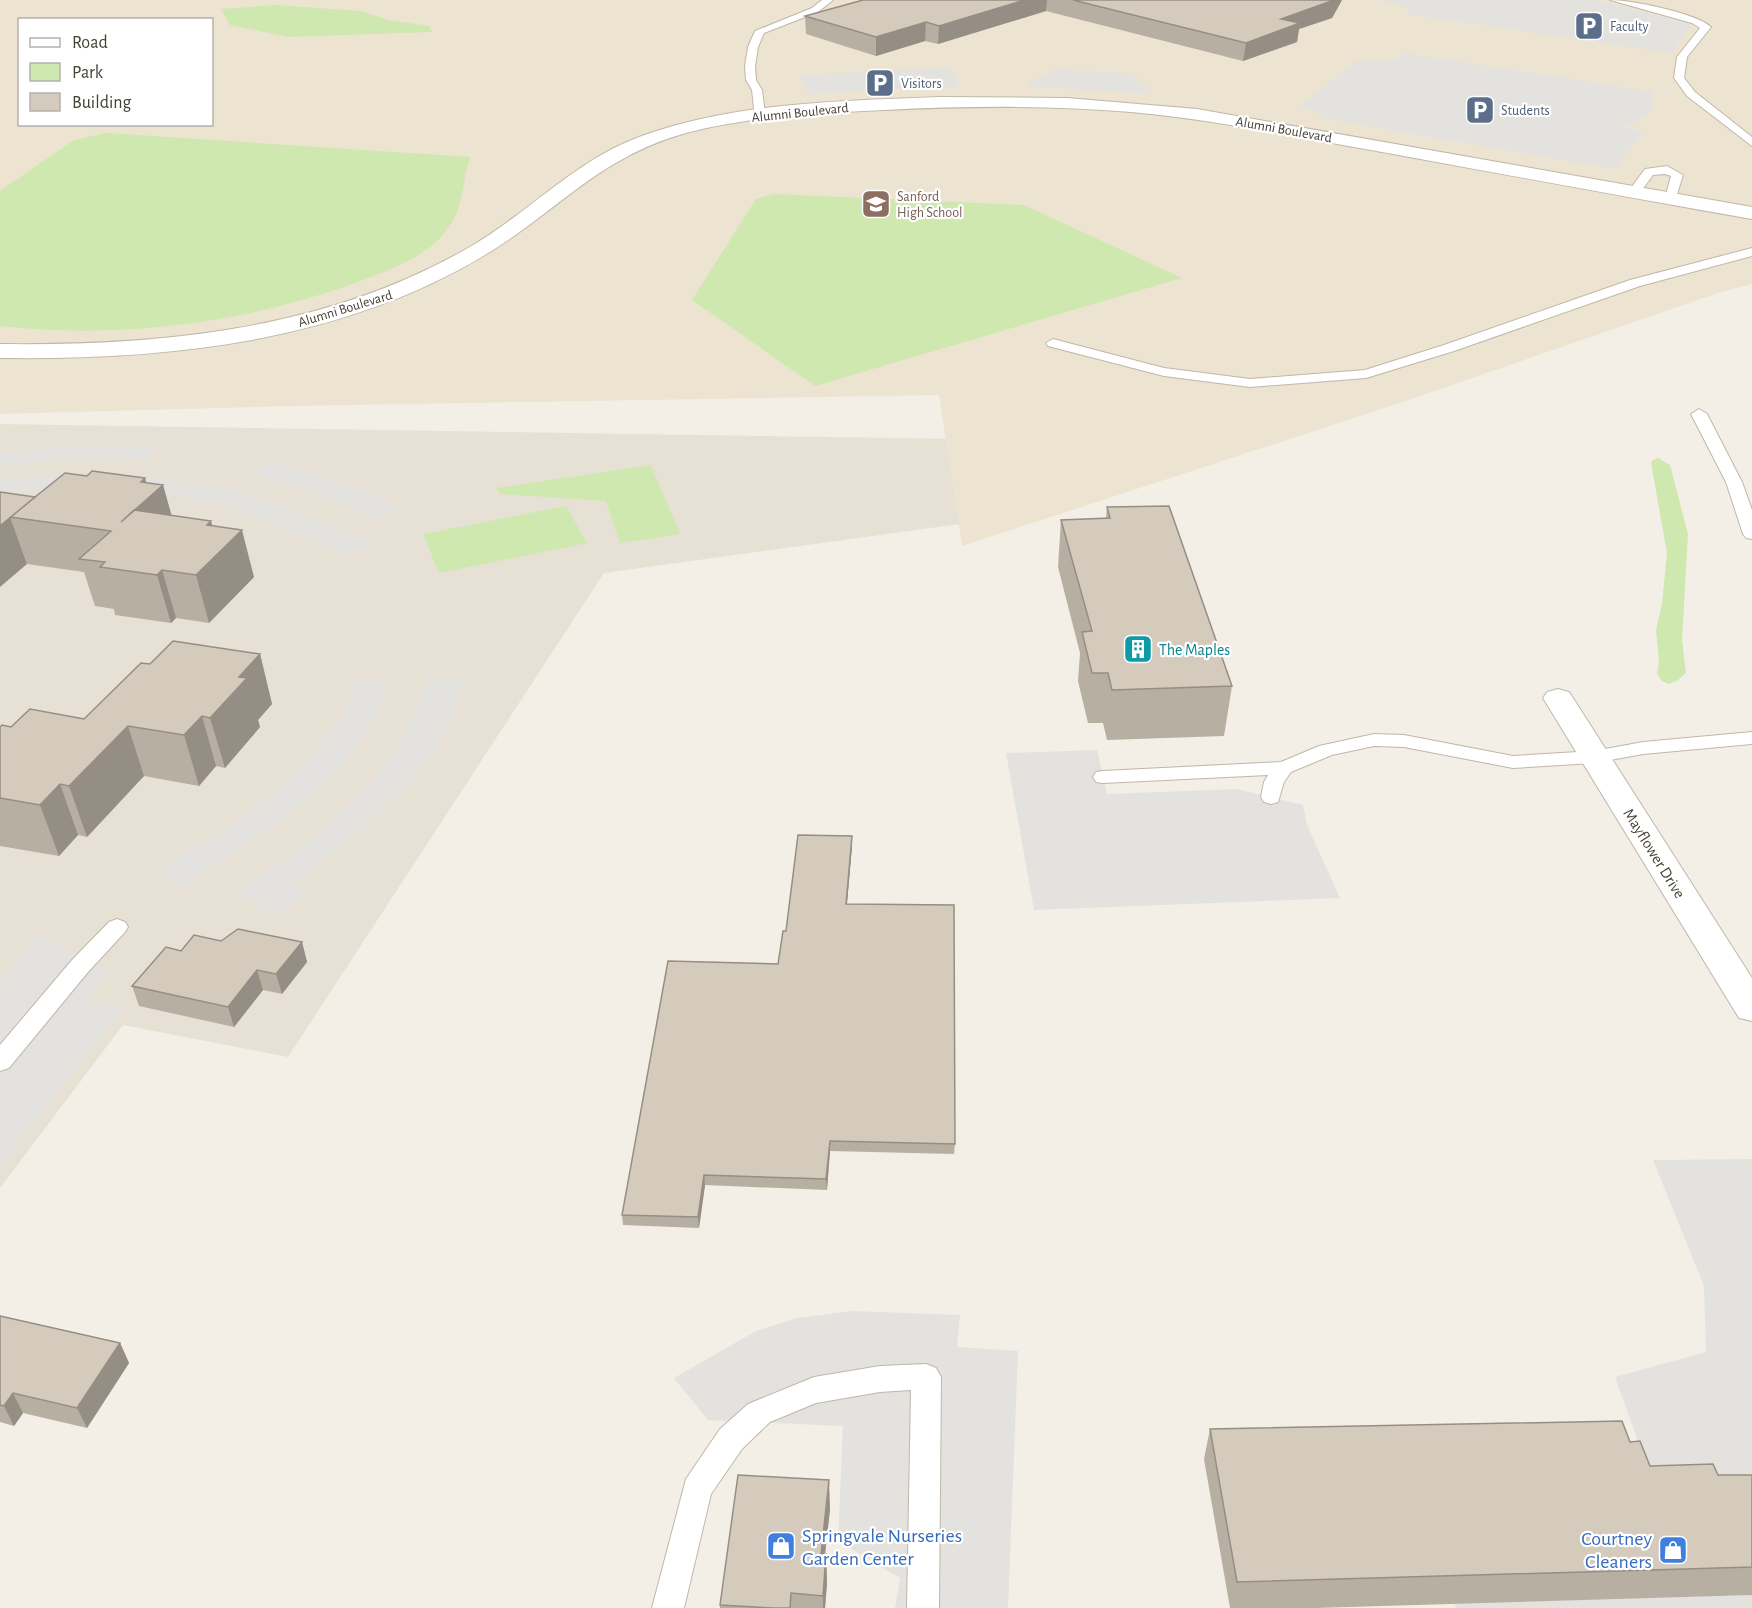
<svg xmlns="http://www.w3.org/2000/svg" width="1752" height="1608" font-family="'Alegreya Sans',sans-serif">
<rect width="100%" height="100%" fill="#f3efe7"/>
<path fill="#e7e1d5" d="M0,424l961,15 -1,85 -356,49 -316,484 -165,-32 -123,163z"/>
<path fill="#ece4d0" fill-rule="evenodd" d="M0,0h1752v284l-31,8 -321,111 -438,143 -23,-151 -648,11 -291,8zM20,20h192v104h-192z"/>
<g fill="#cfe8af">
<path d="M276,5l84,6 29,9 40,6 3,6 -145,5 -57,-12 -9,-16z"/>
<path d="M107,133l363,24c-10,32 -4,52 -29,80 -17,19 -47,31 -70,40 -115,45 -248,63 -371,49v-135l74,-51z"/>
<path d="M773,194l251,11 158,73 -367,108 -123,-86 64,-101z"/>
<path d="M1658,458l12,7 18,69 -6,106 4,33 -8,7 -9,4 -7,-3 -5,-7 2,-12 -3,-32 6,-26 5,-51 -16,-90 2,-3z"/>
<path d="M651,465l29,69 -60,9 -14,-42 -106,-7 -4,-6z"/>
<path d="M566,506l21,37 -148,30 -16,-39z"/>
</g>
<g fill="#e4e2df">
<path d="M1381,0h214l89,22 6,5 -19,26 -266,-39 5,-5z"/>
<path d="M1405,53l249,39 -4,5 3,10 -7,10 -17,7 -4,4 19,3 -30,38 -298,-52 5,-5 -24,-4 62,-49 16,3 24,-4z"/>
<path d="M951,67l6,13v7l-75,2 -72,6 -12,-20z"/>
<path d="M1054,69l84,5 -3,4 16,13 -2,3 -121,-8 1,-4 22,-9z"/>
<path d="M92,445l64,1 -7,14 -102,1 -47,5v-14z"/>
<path d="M273,462l45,12 82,32 -21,14 -44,-19 -83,-28z"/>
<path d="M125,474l102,14 119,43 25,14 -27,10 -61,-28 -66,-23 -44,-10 -38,-4h-78l-57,5v-14l66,-6z"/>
<path d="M463,678l-6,26 -20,44 -27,35 -50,48 -68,52 15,11 -35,23 -33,-27 58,-40 26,-21 46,-44 32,-44 28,-62z"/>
<path d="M389,681l-12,32 -27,41 -17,21 -46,41 -107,72 -24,-17 75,-47 45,-33 19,-17 49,-61 13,-31z"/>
<path d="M1097,750l10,44 130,-5 66,16 4,20 33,73 -306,12 -28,-157z"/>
<path d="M40,936l69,35 -24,30 39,6 -124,157v-182z"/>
<path d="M1752,1159v344l-117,-7 5,-49 -25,-70 91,-25 -2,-66 -51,-126z"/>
<path d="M852,1311l108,4 -3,32 61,4 -10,257h-113l5,-30 -62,-37 5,-115 -135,-6 -34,-42 82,-47 41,-13z"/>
<path d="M1752,1595v13h-296l-2,-5z"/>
</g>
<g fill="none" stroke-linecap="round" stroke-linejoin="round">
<g stroke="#bfb7a9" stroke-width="2">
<g id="lane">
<path d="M822,0h11l-15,12 -54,21 -6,14 -3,19 1,14 6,10 3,25 -6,3 -4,-1 -3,-27 -6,-10 -1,-14 3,-19 7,-16 57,-23z"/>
<path d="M1610,0c21,0 86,13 101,27l-24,30 -3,21 11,14 57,45v9l-65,-50 -13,-18 3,-21 23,-29 -8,-5z"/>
<path d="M1667,166l16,9 -8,26h-8l-2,-3 6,-22 -6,-2 -12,1 -15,20h-8l-2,-3 17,-23z"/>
<path d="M1752,248v8l-112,30 -186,65 -88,27 -116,9 -86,-11 -116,-30 -2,-3 7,-4 111,29 86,11 115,-9 79,-25 186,-65z"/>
<path d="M1699,409l8,5 35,68 10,28v29l-6,-1 -3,-4 -17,-52 -35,-68z"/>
<path d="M1752,732v12l-109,10 -49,9 -81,5 -109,-21 -30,-1 -42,9 -41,17 -7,10 -6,20 -7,2 -7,-2 -3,-5 3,-15 4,-7 -165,8 -7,-1 -3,-5 3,-5 7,-1 178,-9 38,-16 55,-12 30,1 109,21 81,-5 49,-9z"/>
<path d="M117,919l8,3 3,5 -3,5 -37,40 -79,96 -9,3v-26l72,-85 37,-38z"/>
<path d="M926,1364l10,4 5,9 -2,231h-32l4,-218 -31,2 -64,11 -46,19 -28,27 -31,45 -27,114h-32l34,-129 34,-50 28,-25 66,-27 66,-11z"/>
</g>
</g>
<g stroke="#bfb7a9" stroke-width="2">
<g id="street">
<path d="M940,97l127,1 130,11 555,98v12c-120,-21 -240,-43 -359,-65 -87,-15 -174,-34 -262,-42 -81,-7 -164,-6 -246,-2 -66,3 -134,6 -199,23 -87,24 -128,78 -201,122 -146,88 -319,105 -485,103v-14c162,2 325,-14 468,-96 60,-34 106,-87 171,-111 96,-35 201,-36 301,-40z"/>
<path d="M1558,689l11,3 4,6 179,280v43l-13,-3 -196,-320 4,-6z"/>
</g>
</g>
<use href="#lane" fill="#fff" fill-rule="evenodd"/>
<use href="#street" fill="#fff" fill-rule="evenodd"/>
</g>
<g fill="#b7afa2">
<path d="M863,0h479l-10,18 -33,11 -2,13 -54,19 -197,-50 -108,33 -13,-3 -49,15 -70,-22 -1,-18z"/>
<path d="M147,483l16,2 8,30 42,11 41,51 -45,46 -33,-5 -5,5 -56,-8 -1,-6 -19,-3 -11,-34 -57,-8 -27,-72 35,5z"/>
<path d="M1107,507l125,179 -8,50 -117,4 -4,-17h-15l-10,-42 2,-28 -22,-86 3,-47 45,-2z"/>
<path d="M260,654l12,50 -14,16 2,7 -35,41 -9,-2 -17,20 -55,-10 -57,61 -9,-2 -19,21 -59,-10v-119h11l73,-8 66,-55z"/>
<path d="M852,836v10l-5,58 108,240 -1,10 -124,-3 -3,39 -122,-5 -6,43 -76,-3 -1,-10 156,-251z"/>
<path d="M221,941l81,1 5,20 -25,32 -19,-4 -29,37 -95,-21 -7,-20 49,-35z"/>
<path d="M0,1316l120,27 9,20 -42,65 -64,-15 -9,13 -14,-4z"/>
<path d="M1210,1429l440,37 68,9h34v120l-437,13h-85l-26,-149z"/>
<path d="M830,1509l-5,45h1l1,29 -2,25h-105v-3z"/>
</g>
<g fill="#958e84">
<path d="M1025,0h22l-1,11 -108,33 1,-18z"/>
<path d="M1334,0h8l-10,18 -33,11 -2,13 -54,19 3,-18 35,-24z"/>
<path d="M926,22l-1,19 -49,15v-19z"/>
<path d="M145,478l5,18 13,-11 13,46 -55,-9 20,-40z"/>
<path d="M35,497l-25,20 17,47 -27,23v-61z"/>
<path d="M211,521l8,31 23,-22 12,47 -45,46 -13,-48 11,-50z"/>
<path d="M162,570l14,48 -5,5 -14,-48z"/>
<path d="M260,654l12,50 -14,16 2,7 -35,41 -15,-50 29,-41z"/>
<path d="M202,716l14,50 -17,20 -15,-51z"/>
<path d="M128,726l16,50 -57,61 -18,-51z"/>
<path d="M60,784l18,51 -19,21 -19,-51z"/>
<path d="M852,836v10l-6,68v-10z"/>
<path d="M302,942l5,20 -25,32 -6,-20z"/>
<path d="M257,970l6,20 -29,37 -6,-20z"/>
<path d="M830,1141v10l-3,39 -1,-11z"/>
<path d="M704,1175l1,10 -6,43 -1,-11z"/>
<path d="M120,1343l9,20 -42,65 -10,-20z"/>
<path d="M13,1393l10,20 -9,13 -10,-20z"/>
<path d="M829,1480l1,29 -8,73 -1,-28z"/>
<path d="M826,1554l1,29 -2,25h-2v-12z"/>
</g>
<g fill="#d5cbbc" stroke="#958e84" stroke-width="1.5">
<path d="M863,0h162l-86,26 -13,-4 -50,15 -71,-21z"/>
<path d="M1073,0h261l-53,19 19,4 -54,20z"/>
<path d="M92,471l53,7 -4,4 22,3 -42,37 13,-12 77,11 -4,4 35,5 -46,45 -34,-5 -5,5 -57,-8 5,-5 -26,-3 32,-28 -101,-14 55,-44 22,3z"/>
<path d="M0,492l35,5 -35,29z"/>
<path d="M1169,506l63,180 -120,4 -4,-17h-16l-10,-41 10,-1 -31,-111 49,-2 -3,-11z"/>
<path d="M173,641l87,13 -21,23 8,1 -37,40 -8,-2 -18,19 -56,-9 -59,60 -9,-2 -20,21 -40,-7v-71l2,-2 9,2 19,-18 54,10 57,-56 9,1z"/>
<path d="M798,835l54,1 -6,68 108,1 1,239 -125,-3 -4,38 -122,-4 -6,42 -76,-2 46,-254 110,3 5,-33h3z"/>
<path d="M238,929l64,13 -26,32 -19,-4 -29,37 -96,-21 34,-39 15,4 13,-16 27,6z"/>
<path d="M0,1316l120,27 -43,65 -64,-15 -9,13 -4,-1z"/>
<path d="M1622,1421l8,21 10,-1 10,25 63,-2 5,11h34v92l-515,15 -27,-153z"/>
<path d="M738,1475l91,5 -8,74h5l-3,42 -32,-3 -1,15h-17l-53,-3z"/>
</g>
<defs>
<g id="parking-square" transform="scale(1.5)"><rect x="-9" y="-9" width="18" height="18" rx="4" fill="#5c6f8a" stroke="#fff"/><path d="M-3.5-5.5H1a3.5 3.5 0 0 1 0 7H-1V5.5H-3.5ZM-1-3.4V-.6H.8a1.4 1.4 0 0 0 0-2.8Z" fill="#fff"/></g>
<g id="school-square" transform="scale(1.5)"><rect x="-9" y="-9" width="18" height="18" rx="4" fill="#8d6e63" stroke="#fff"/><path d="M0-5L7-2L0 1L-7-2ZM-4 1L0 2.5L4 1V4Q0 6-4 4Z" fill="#fff"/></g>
<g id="building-square" transform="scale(1.5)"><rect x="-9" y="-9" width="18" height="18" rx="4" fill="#0f9aa8" stroke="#fff"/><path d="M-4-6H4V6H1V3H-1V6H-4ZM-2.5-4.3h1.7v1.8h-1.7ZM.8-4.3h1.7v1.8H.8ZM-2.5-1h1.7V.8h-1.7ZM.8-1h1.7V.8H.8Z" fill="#fff"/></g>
<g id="shop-square" transform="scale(1.5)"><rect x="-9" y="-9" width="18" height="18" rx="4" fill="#3f7fe0" stroke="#fff"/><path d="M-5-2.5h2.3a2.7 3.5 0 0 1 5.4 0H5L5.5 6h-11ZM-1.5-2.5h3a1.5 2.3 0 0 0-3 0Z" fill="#fff"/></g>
</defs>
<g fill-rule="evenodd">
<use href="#parking-square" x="1589" y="26"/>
<use href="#parking-square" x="880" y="83"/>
<use href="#parking-square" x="1480" y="110"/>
<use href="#school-square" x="876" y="204"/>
<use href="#building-square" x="1138" y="649"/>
<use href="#shop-square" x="781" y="1546"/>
<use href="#shop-square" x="1673" y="1550"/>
</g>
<g text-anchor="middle" stroke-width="4.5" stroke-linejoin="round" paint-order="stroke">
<g font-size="14" fill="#4e5e75" stroke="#fff" text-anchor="start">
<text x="1610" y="31">Faculty</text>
<text x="901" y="88">Visitors</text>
<text x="1501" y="115">Students</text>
</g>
<g font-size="14" fill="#464036" stroke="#fff">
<text transform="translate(800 112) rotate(-6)" y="5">Alumni Boulevard</text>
<text transform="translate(1284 129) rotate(10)" y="5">Alumni Boulevard</text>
<text transform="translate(345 308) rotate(-17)" y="5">Alumni Boulevard</text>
</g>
<g font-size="14" fill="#785e54" stroke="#fff" text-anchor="start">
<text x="897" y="201">Sanford<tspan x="897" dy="16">High School</tspan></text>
</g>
<g font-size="16" fill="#0d838f" stroke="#fff" text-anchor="start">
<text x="1159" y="655">The Maples</text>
</g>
<g font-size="16" fill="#464036" stroke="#fff">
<text transform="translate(1655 853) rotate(58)" y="6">Mayflower Drive</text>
</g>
<g font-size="20" fill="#366cbe" stroke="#fff" text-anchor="start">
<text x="802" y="1542">Springvale Nurseries<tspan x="802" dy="23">Garden Center</tspan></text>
<text x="1652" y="1545" text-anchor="end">Courtney<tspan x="1652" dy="23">Cleaners</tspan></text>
</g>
</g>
<rect x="18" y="18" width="195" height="108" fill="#ffffff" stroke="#b5b3af" stroke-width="1.5"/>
<rect x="30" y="38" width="30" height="9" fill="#ffffff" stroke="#b5b3af" stroke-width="1.5"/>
<text x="72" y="48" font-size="18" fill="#464036">Road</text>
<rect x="30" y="63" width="30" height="18" fill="#cfe8af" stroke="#b5b3af" stroke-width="1.5"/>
<text x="72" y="78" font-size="18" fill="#464036">Park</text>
<rect x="30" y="93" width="30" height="18" fill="#d5cbbc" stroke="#b5b3af" stroke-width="1.5"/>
<text x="72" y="108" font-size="18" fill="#464036">Building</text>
</svg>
